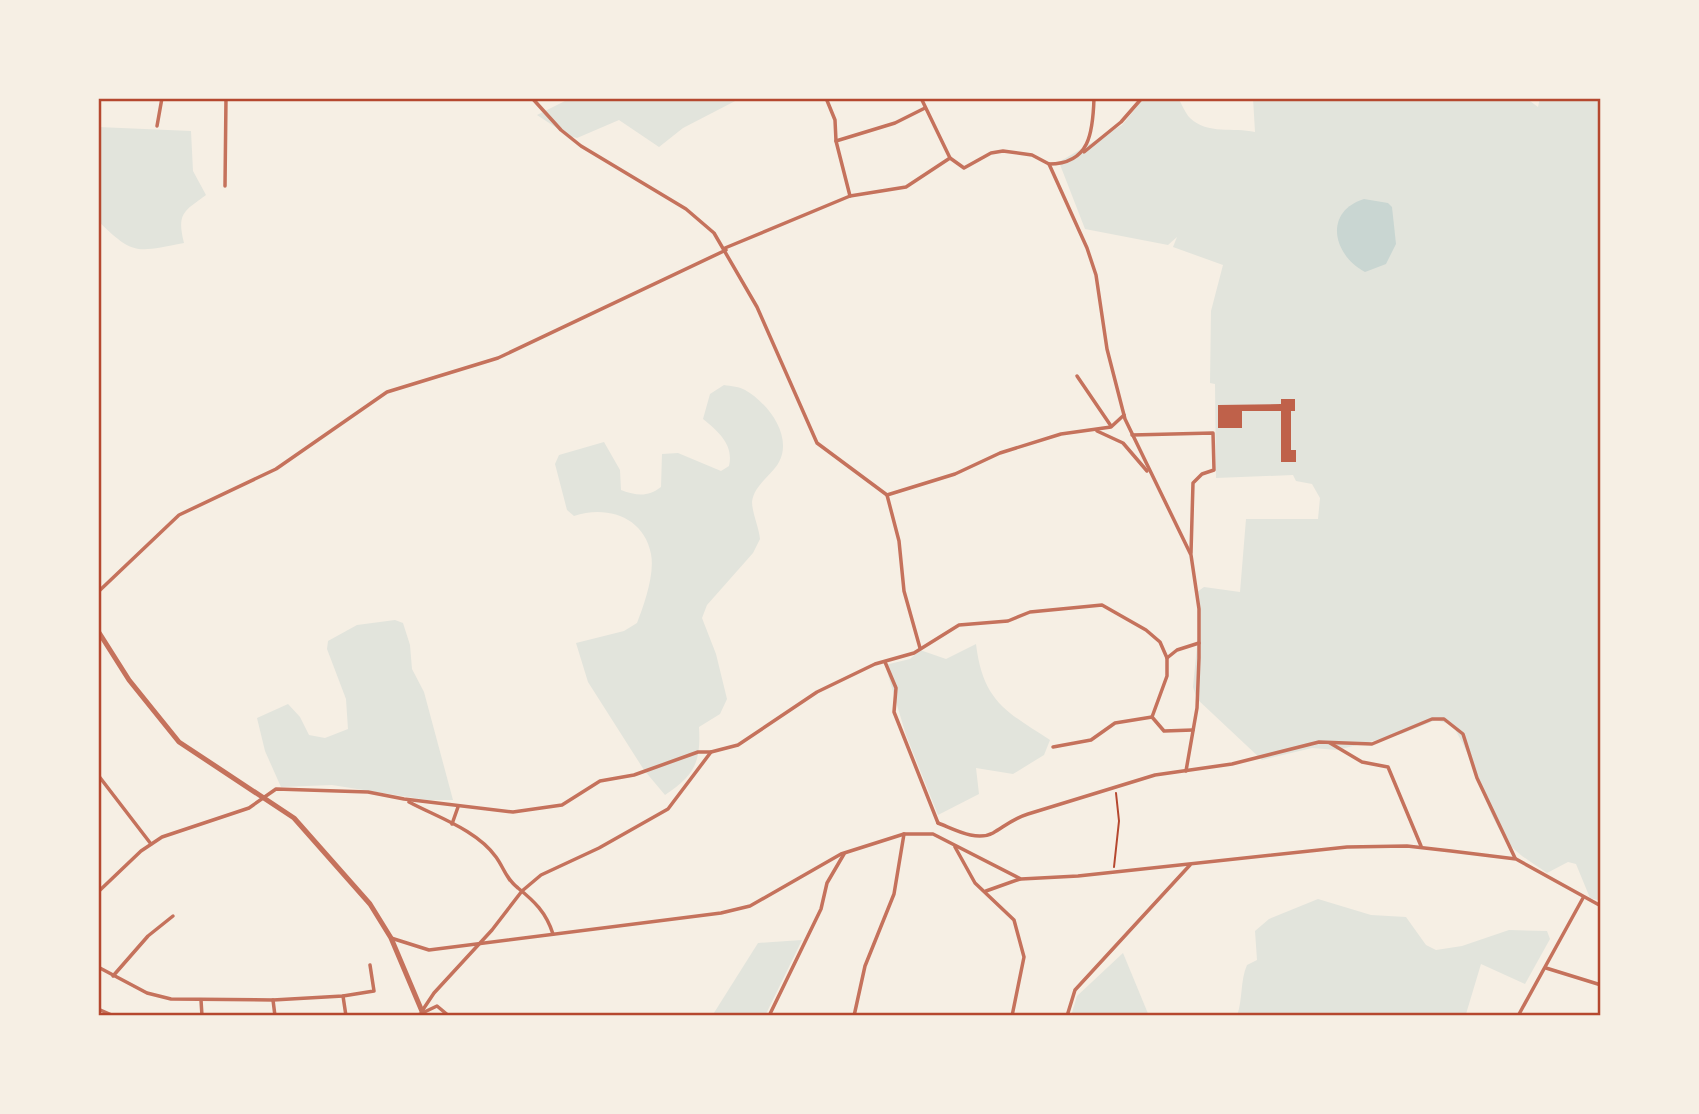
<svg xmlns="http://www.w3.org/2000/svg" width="1699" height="1114" font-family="'Roboto Serif',serif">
<rect width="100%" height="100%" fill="#f6efe4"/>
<g fill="#e2e4dc">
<path d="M571,98h170l-58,30 -24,19 -40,-27 -42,18 -8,-2 -32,-21z"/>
<path d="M1144,98h34c4,6 7,15 12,20 18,17 43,9 65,14l-2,-34h273l12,9 2,-9h61v803l-11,-3 -14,-34 -8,-2 -21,11c-16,-11 -36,-22 -45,-39 -21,-34 -27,-75 -50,-109l-16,-5 -35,14 -64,16 -25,-2 -50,12 -65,-61 -4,-12 5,-51 -1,-44 7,-5 36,5 6,-73h72l2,-21 -8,-14 -16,-3 -3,-6 -77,3 -1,-94 -5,-1 1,-72 12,-46 -50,-18 4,-10 -9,8 -83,-16 -26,-67 63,-37z"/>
<path d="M98,127l93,4 2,40 13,24c-23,17 -29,18 -22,48 -48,9 -50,13 -86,-22z"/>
<path d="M724,385c7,1 16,2 21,5 23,13 48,46 34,72 -7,13 -25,23 -27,40 0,10 7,26 8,37l-7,14 -46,52 -5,13 14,36 11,45 -7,15 -21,13c2,35 -4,48 -34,68l-21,-25 -56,-88 -12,-39 48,-12 13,-8c7,-18 18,-49 14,-69 -7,-37 -44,-49 -77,-38l-7,-6 -12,-46 4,-9 45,-13 16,28 1,20c16,6 27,7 40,-3l1,-33 16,-1 43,18 8,-5c5,-21 -10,-34 -26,-47l7,-25z"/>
<path d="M395,620l8,3 7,22 2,24 12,23 29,108h-26l-95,-15 -51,2 -16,-36 -8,-33 31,-14 12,13 9,18 16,3 23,-9 -2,-30 -19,-50 1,-8 29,-16z"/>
<path d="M976,644c7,58 31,68 74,96l-6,15 -31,19 -37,-6 3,26 -41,21 -32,-80 -21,-70 25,-6 10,-9 26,9z"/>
<path d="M1318,899l53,16 35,2 20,28 10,5 26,-4 47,-16 38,1 3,8 -25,45 -44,-20 -15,50 -5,2h-224c6,-17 3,-35 10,-51l10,-5 -2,-29 14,-12z"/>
<path d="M802,940l-37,76h-53l46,-73z"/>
<path d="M1123,953l26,63h-78l6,-20z"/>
</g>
<path fill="#c9d6d2" d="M1364,199l24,4 4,4 4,37 -10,20 -21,8c-32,-17 -42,-60 -1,-73z"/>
<path fill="#bf614a" d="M1281,399h14v12h-4v39h5v12h-15v-51h-39v17h-24v-23l63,-1z"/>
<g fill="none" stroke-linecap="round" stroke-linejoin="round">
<path stroke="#b5482f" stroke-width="2" d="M1114,867l5,-46 -3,-28"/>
<g stroke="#c5725c" stroke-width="3.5">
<path d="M532,98l29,32 20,16 105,63 28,24 43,74 60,136 70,52 12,46 5,50 16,57"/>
<path d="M826,98l9,22 1,21 14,55"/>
<path d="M921,98l29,60 14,10 27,-15 12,-2 29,4 17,9 38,84 9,27 11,74 18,70 66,136 8,54v49l-2,50 -11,63"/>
<path d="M157,126l5,-28"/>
<path d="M836,141l59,-18 30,-15"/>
<path d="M1084,152l37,-30 21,-24"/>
<path d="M1049,164c41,0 44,-32 45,-66"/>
<path d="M225,186l1,-88"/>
<path d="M725,248l125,-52 56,-9 44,-29"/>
<path d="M1077,376l34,50"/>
<path d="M1097,431l26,12 24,28"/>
<path d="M1132,435l81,-2 1,37 -12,4 -9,9 -2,70"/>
<path d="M887,495l68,-21 45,-21 61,-19 50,-7 13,-12"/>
<path d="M98,592l81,-77 97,-46 111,-77 111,-34 228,-108"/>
<path d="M1167,658l10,-8 22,-7"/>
<path d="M885,662l11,26 -2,24 44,111"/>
<path d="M1330,743l32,19 26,5 33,79"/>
<path d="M1053,747l38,-7 24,-17 37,-6"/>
<path d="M98,775l53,69"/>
<path d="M409,802c28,15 68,28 87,55 8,11 10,22 22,31 16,13 28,24 35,46"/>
<path d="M938,823c16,6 38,19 55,10 12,-7 21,-15 35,-19l127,-39 77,-11 87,-22 53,2 60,-25h12l19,15 14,44 38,80"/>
<path d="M452,824l6,-17"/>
<path d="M955,847l20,36 39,37 10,37 -12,59"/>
<path d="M986,891l34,-12"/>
<path d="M98,892l43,-41 21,-14 87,-29 27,-19 92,3 36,7 109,13 49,-7 38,-24 34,-6 64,-23h13l27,-7 79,-53 58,-28 39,-11 45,-28 49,-4 22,-9 72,-7 44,25 14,12 7,16v18l-15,41 12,14 29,-1"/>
<path d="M391,938l38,12 292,-37 29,-7 91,-52 63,-20h29l88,45 57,-3 269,-29 60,-1 44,5 65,8 85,47"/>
<path d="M98,967l49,26 24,6 102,1 70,-4 31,-5 -4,-26"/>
<path d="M1546,968l55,17"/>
<path d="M113,976l35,-40 25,-20"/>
<path d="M343,996l3,20"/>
<path d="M201,1000l1,16"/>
<path d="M273,1000l2,16"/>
<path d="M98,1009l16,7"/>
<path d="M422,1011l12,-18 58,-63 30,-39 19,-16 58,-27 69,-39 43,-57"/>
<path d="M416,1016l21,-10 12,10"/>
<path d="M769,1016l52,-107 6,-26 17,-29"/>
<path d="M854,1016l11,-50 29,-72 10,-60"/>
<path d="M1067,1016l8,-26 115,-125"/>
<path d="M1518,1016l65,-118"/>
</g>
<path stroke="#c5725c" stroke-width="5" d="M98,631l31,49 50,62 115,76 76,86 21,34 33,78"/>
</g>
<rect width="1699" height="1114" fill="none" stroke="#f6efe4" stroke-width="200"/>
<rect x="100" y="100" width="1499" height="914" fill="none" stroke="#b5482f" stroke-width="2.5"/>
</svg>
